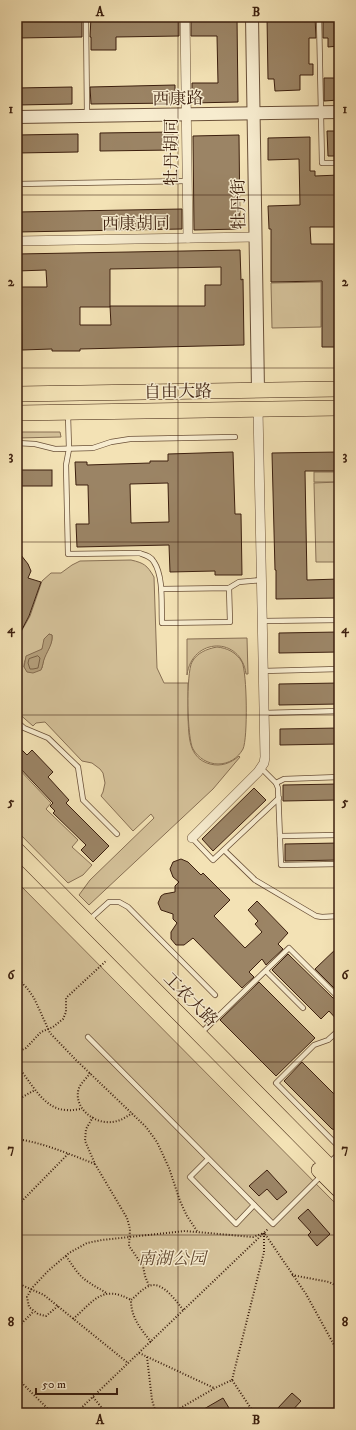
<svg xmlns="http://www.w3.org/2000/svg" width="356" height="1430" font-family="'IM FELL DW Pica','Noto Serif SC',serif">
<rect width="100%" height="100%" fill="#f3e2b5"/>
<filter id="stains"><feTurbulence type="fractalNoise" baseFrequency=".005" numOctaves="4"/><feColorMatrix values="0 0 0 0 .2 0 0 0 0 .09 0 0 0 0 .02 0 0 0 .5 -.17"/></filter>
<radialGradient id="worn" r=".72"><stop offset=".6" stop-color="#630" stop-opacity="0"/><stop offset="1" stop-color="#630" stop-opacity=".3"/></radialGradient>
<g fill="#d4c199" stroke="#887054" fill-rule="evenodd">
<path d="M321,282v45l-49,1 -1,-45z"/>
<path d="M17,432h43l1,5 -44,1z"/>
<rect x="314" y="472" width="25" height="10"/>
<path d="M339,482v80h-23l-2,-79z"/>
<path d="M131,560c13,3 16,5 23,17l3,91 7,15h24c0,11 0,23 0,35 1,18 0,40 22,46 11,3 21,-1 29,-8l1,1 -27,32 -124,116 -10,-10 11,-15 64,-62 -3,-4 -18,17 -32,-35 2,-4 2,-9 -2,-10 -3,-4 -8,-6 -10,-2 -37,-39 -9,1 -3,3 -16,-14v-73l13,-23 12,-35 9,-8h10l11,-8 8,-4zM49,634l3,1c1,9 -5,15 -8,23 -1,3 -1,7 -2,10l-18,-1c0,-14 10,-12 18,-18z"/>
<path d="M247,638l1,36h-2c-5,-38 -54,-37 -59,1v-36z"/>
<path d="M217,647c10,1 19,5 25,15 5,10 6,76 1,87 -5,9 -14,15 -25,15 -10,0 -20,-6 -25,-15 -6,-10 -7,-76 -1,-87 5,-9 14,-13 25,-15z"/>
<path d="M17,767l34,36 -5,6 32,31 -6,7 20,18 -9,10 -15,8 -51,-52z"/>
<path d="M17,882l322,325v206h-322z"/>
</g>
<path fill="#b5a07c" stroke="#856c50" d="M49,634l3,1c1,8 -4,15 -7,22 -2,4 -2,9 -4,13l-8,3 -6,-1 -3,-5 2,-11 16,-7 2,-10z"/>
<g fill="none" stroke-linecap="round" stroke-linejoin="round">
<path stroke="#786045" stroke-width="1" d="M38,656l2,2 -2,10 -5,1h-3l-2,-6 1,-4z"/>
</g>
<g fill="#9b8465" stroke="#3c1f0e" fill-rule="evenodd">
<path d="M91,17h24v2h64v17l-63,1v13h-25v-13h-1z"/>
<path d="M267,17h48l1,21h-7v26h4v11h-13v15l-25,1 -1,-12h-6z"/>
<path d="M323,17h16v29l-11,1v-9h-5z"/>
<path d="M237,18l1,84 -46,1v-20h26l-1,-47h-26v-17z"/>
<path d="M82,19v18l-65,1v-18z"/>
<path d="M324,78h15v22l-15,1z"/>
<path d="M175,85v18l-84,1 -1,-17z"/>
<path d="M72,87v17l-55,1v-17z"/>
<path d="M327,131h12v25h-11z"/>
<path d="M173,132v18l-73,1v-18z"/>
<path d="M78,134v18l-61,1v-18z"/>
<path d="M239,135l1,94 -46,1 -1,-94z"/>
<path d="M310,137v34h5v5l24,-1v52h-29l1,17h28v37h-2v66h-15v-66l-51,1v-53h-2l-1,-23 32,-1 -1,-46 -31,1v-22z"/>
<path d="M182,209v20l-165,3v-20z"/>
<path d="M240,250l1,30 2,-1 1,66 -164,4v2h-28v-2l-30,1 -1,-63h26l-1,-17 -29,1v-17zM221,267v18h-16v21h-95l1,19h-31v-18h30v-38z"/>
<path d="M233,452l2,62h6l1,61h-27v-4l-45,1 -1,-27 -92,2 -1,-23h13l-1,-39h-12l-1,-23h12v3l63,-2v-2h18v-7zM168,483l1,39 -38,1 -1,-39z"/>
<path d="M339,452v19h-34l2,109 32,-1v19l-63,1v-29h-1l-3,-117z"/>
<rect x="17" y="470" width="35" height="16"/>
<path d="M17,550l11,14 3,7 -3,7 13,4 -12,34 -12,23z"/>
<path d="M339,632v20l-60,1v-20z"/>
<path d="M339,683v21l-60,1v-21z"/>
<path d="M339,728v16l-59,1v-16z"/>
<path d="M17,745l10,10 5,-5 21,22 -5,5 21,23 -3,3 43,43 -16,16 -12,-12 5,-5 -33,-32 2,-2 -5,-5 3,-3 -36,-38z"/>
<path d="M339,784v16l-56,1v-16z"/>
<path d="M254,788l12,12 -53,51 -11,-12z"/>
<path d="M339,843v17l-54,1v-17z"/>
<path d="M181,859l7,3 13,13 2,-2 27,27 -16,16 31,32 17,-16 -7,-8 3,-3 -10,-11 9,-9 31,32 -10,11 5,5 -17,16 -4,-6 -13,13 5,5 -12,11 -49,-50 -9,7h-8l-5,-6v-7l6,-9 -4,-4v-5l-12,-4 -3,-7 3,-7 3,-2 11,-2v-6l4,-4 -6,-5 -3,-8 3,-7z"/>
<path d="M339,946v47l-24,-24z"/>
<path d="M288,954l45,44 4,1 2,-2v25l-10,-11 -8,8 -49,-49z"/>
<path d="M259,982l56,56 -39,38 -56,-56z"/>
<path d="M302,1062l37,37v32l-7,-2 -48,-48z"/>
<path d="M267,1170l20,22 -10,8 -10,-11 -8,7 -10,-10z"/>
<path d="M308,1209l22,25 -13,12 -9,-11 3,-3 -13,-14z"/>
<path d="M292,1393l9,8 -11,12h-8l-5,-4z"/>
<path d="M223,1398l9,15h-35z"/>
</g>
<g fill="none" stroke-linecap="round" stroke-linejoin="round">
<g stroke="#6a5038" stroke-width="6">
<g id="service">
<path d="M86,17l1,98"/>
<path d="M319,17l3,146h17"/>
<path d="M17,184l170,-3"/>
<path d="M68,415l1,34 -3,16 2,89 71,-1c6,2 12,3 15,9 10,15 7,44 8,61l68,-1 -1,-34 -68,1"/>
<path d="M17,443l18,1 20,5 38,-1 18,-6 19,-3 105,-2"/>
<path d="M229,588l10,-6 22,-2"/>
<path d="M262,621l77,-1"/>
<path d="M263,671l76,-2"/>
<path d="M264,713l75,-2"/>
<path d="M17,722l7,6 24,10 30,29 5,33 34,34"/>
<path d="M261,768l15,15 2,5 3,77 58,-1"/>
<path d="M276,783l8,-4 55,-2"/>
<path d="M280,836l59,-1"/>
<path d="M192,838l21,22 66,-62"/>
<path d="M224,850l31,30 61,36 6,1 17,-1"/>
<path d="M89,920l20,-18h10l9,5 87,88"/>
<path d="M266,971l37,37"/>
<path d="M339,1030l-11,10 -14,5 -38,38 63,64"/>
<path d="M201,1033l88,-85 47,47"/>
<path d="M88,1037l185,187 49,-49"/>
<path d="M208,1159l-18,18 46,47 18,-19"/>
</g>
</g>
<g stroke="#6a5038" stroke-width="10">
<g id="minor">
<path d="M185,17l3,221"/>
<path d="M17,241l238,-4"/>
<path d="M192,838l66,-66 6,-9 1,-6 -7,-348"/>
</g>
</g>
<g stroke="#6a5038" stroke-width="14">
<g id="tertiary">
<path d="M252,17l6,373"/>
<path d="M17,117l322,-5"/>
<path d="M324,1173l15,-14"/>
</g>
</g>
<g stroke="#3c1f0e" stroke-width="16">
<g id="primary">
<path d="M17,394l322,-5"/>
<path d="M17,413l322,-5"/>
<path d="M17,850l322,326"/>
<path d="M319,1170l20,20"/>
</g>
</g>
<g stroke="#3c1f0e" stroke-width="2" stroke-dasharray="1 2" stroke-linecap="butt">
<path d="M17,978l10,10 7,10 16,35 26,27 70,67 11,15 12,26 11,33 7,15 10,15"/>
<path d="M17,1052l9,-4 15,-16 12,-5 10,-8 3,-7v-14l41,-38"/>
<path d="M17,1066c14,15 26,44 50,44 5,1 10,-1 15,-1"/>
<path d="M90,1073c-3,5 -9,10 -11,15 -6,17 11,33 27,34 10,1 18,-3 26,-9"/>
<path d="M17,1100l18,-10"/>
<path d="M93,1117l-7,12 -1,12 10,23 32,54 3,11 -1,17 14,20 2,10 4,10"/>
<path d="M17,1139c27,4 52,15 78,25"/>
<path d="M17,1206l51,-52"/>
<path d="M265,1234l41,60 33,60"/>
<path d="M66,1256c7,10 13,21 24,27 5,4 11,6 16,10"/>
<path d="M292,1275l37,7 10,5"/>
<path d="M17,1283l27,12 84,68"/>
<path d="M58,1306l-12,10 -8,-2 -9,-7 -2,-10 5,-9 16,-17 21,-18 18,-10 15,-3 83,-9 68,6 11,-4"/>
<path d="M73,1319c21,-18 29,-35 58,-19"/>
<path d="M17,1328l17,-17"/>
<path d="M151,1342c-10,-13 -20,-24 -20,-42 5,-4 11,-11 18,-14 13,-6 28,16 35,25"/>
<path d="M139,1353l75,35"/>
<path d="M147,1357l5,43 4,13"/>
<path d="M17,1378l35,35"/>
<path d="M232,1380l32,-128v-19"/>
<path d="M93,1397l13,16"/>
<path d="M76,1413l192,-184"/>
<path d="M172,1413l43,-25 17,-8 22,33"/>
</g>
<use href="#service" stroke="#f7eccf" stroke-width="4.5"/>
<use href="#minor" stroke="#f7eccf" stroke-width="9"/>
<use href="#tertiary" stroke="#f7eccf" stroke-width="12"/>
<use href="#primary" stroke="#f3e2b5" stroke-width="15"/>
</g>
<path fill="none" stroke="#3c1f0e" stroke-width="1" stroke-opacity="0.55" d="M178,17v1396M17,195h322M17,368h322M17,542h322M17,715h322M17,888h322M17,1062h322M17,1235h322"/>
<g text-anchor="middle" stroke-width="3" stroke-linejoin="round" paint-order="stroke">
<g font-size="17" fill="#3c1f0e" stroke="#f7eccf">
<text transform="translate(178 98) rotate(-1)" y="6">西康路</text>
<text transform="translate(171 152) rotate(-90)" y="6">牡丹胡同</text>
<text transform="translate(238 204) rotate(-91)" y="6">牡丹街</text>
<text transform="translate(136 223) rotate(-1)" y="6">西康胡同</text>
<text transform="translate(178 391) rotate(-1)" y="6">自由大路</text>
<text transform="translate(191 999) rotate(45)" y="6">工农大路</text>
</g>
<g font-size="17" font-style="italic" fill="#624831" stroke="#f7eccf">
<text x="172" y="1264">南湖公园</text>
</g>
</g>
<rect width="356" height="1430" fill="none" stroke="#f3e2b5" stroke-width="44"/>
<path d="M36 1388v6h81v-6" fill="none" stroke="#3c1f0e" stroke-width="2"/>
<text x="42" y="1388" font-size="12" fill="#3c1f0e" stroke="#f7eccf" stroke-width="3" paint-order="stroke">50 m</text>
<rect x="22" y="22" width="312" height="1386" fill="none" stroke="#3c1f0e" stroke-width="1.5"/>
<g font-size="13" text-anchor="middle" font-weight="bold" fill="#3c1f0e">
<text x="100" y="16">A</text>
<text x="256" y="16">B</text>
<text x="11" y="113">1</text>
<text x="345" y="113">1</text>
<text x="11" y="286">2</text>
<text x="345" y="286">2</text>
<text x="11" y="460">3</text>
<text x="345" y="460">3</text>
<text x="11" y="633">4</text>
<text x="345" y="633">4</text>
<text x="11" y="806">5</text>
<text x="345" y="806">5</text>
<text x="11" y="979">6</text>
<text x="345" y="979">6</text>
<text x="11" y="1153">7</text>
<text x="345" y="1153">7</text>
<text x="11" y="1326">8</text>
<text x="345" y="1326">8</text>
<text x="100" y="1424">A</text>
<text x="256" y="1424">B</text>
</g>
<rect width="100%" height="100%" filter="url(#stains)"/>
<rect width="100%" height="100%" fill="url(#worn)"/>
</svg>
